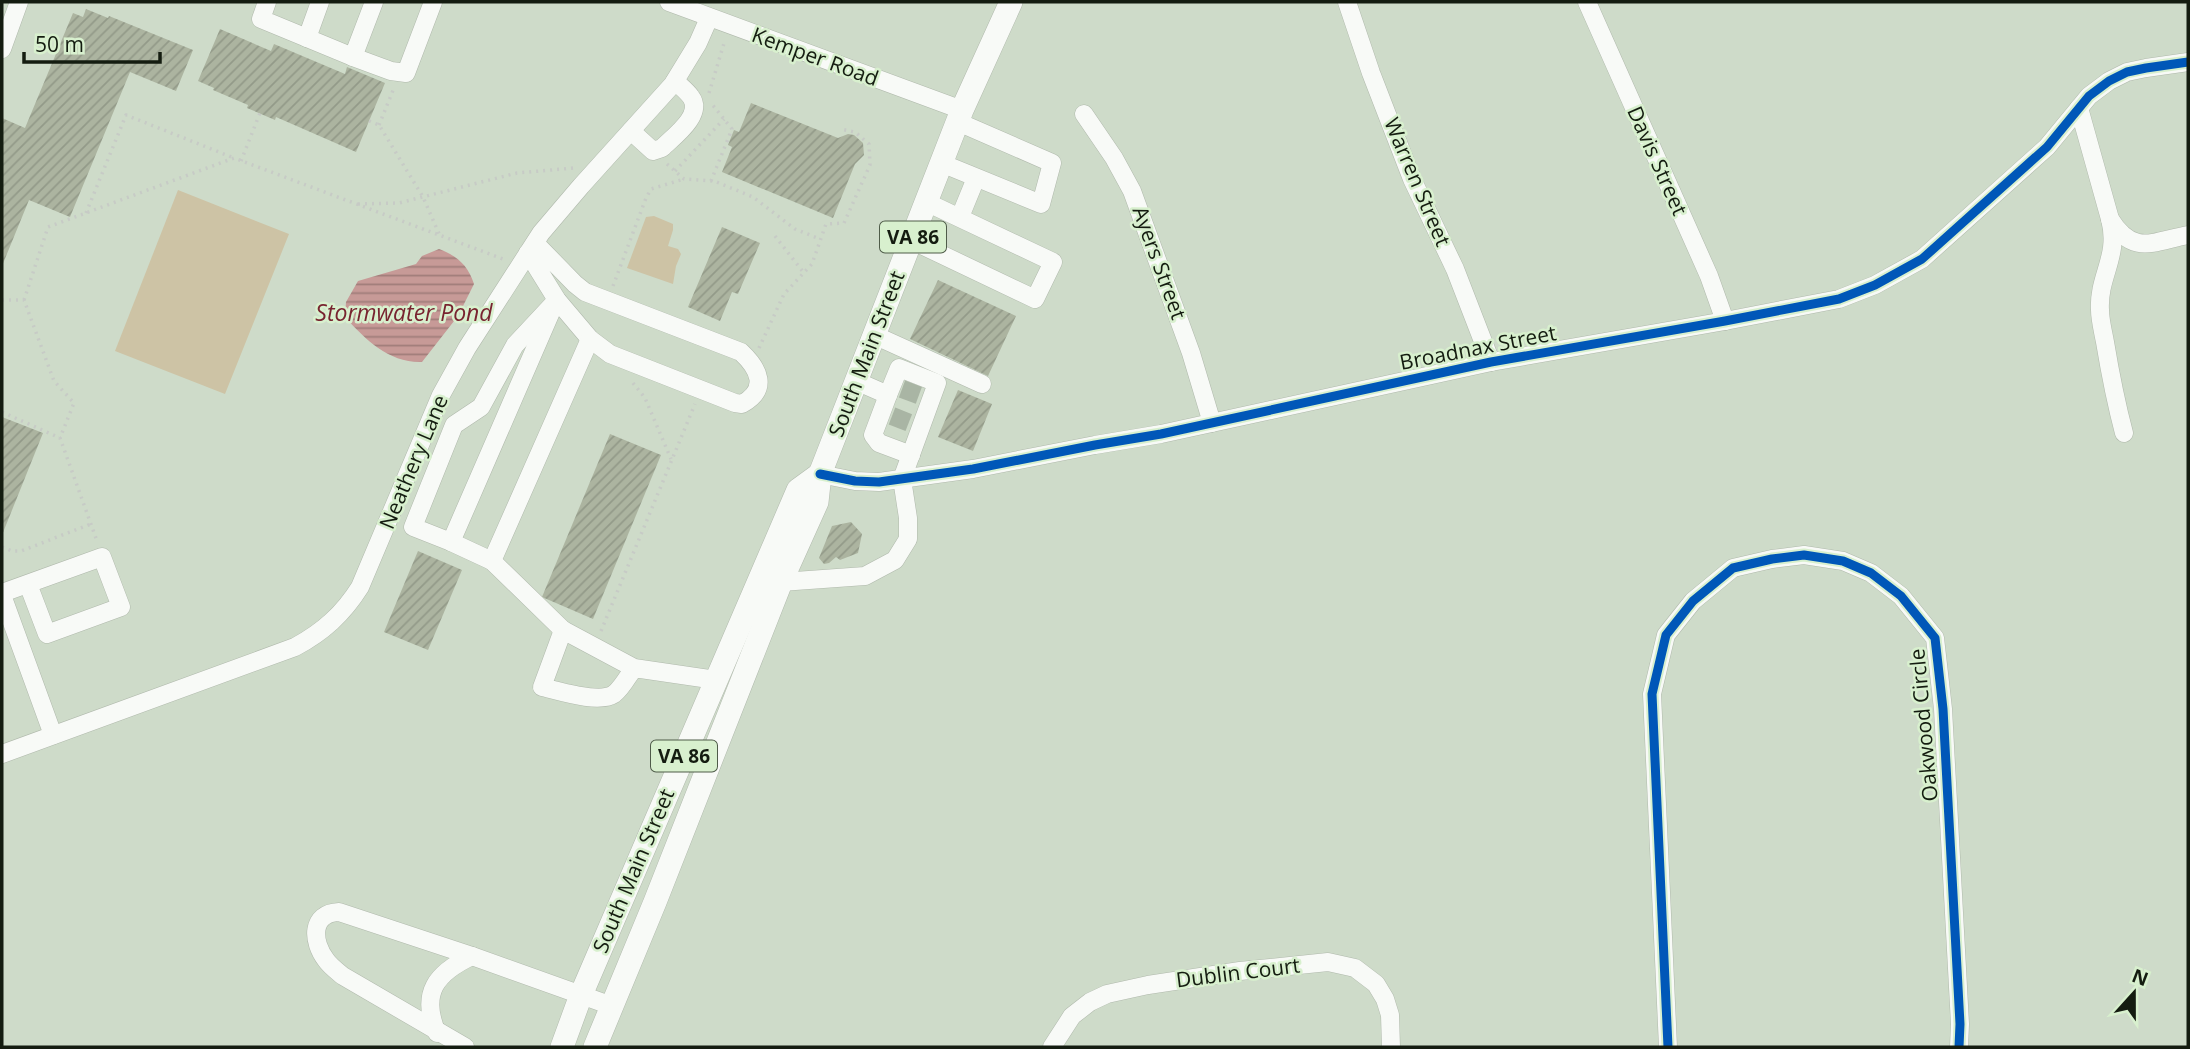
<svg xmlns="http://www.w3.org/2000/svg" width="2190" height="1049" font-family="'Open Sans',sans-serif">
<defs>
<pattern id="water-rules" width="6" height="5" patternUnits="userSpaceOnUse" patternTransform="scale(1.75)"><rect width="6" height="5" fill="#c79a97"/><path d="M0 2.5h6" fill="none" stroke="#a07d7a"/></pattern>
<pattern id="building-hatch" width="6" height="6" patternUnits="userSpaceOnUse" patternTransform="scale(1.75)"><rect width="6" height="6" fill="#acb4a0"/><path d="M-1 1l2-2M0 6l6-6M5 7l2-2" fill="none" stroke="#939a89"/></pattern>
</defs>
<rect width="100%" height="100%" fill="#cedbc9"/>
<g fill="#cdc3a5">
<path d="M178,190l111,44 -64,160 -110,-43z"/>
<path d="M654,216l19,8v6l-5,16 10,3 3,5 -5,12 -3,18 -46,-16 19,-51z"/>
</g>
<path fill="url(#water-rules)" d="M439,249c18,7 29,16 35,35l-16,32 -36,46c-33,1 -56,-22 -77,-45l1,-15 12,-21 58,-17 6,-8z"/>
<g fill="url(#building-hatch)">
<path d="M86,9l22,9 1,-2 84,34 -17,41 -46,-19 -60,145 -41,-17 -27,66v-148l23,10 48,-115 10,4z"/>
<path d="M220,29l51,22 3,-7 71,30 2,-7 38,16 -29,69 -80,-35 -1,3 -28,-12 1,-3 -35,-15 1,-2 -16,-7z"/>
<path d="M751,103l87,35 10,-4 6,1 9,8 1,12 -9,9 -22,54 -111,-46 10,-25 -4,-2 6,-15 5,2z"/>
<path d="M722,227l38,16 -22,51 -6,-2 -12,29 -32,-14z"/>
<path d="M938,280l78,36 -28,60 -78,-37z"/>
<path d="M958,390l34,14 -19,47 -35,-14z"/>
<path d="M2,417l41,16 -41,102z"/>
<path d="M610,434l51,21 -68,164 -51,-22z"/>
<path d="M851,522l11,12 -4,19 -18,7 -4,-3 -7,6 -5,1 -5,-6 13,-32z"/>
<path d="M418,551l44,19 -34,80 -44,-18z"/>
</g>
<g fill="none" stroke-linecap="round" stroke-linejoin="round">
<g stroke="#a9b5a4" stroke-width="18" stroke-dasharray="18 9" stroke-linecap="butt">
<path d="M902,389l19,7"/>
<path d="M892,416l18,7"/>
</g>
<g stroke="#b0b9ac" stroke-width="19">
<g id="minor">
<path d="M267,2l-6,17 92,38"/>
<path d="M374,2l-21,55 38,14 15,2 27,-71"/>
<path d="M669,2l293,108"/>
<path d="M1347,2l24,71 41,106 43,90 36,93"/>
<path d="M1587,2l122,274 16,45"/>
<path d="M307,38l13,-36"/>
<path d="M2,49l17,-47"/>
<path d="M2079,108l31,111c23,37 42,23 78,16"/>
<path d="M1084,114l30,44 18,33 59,162 21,70"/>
<path d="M631,131l22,20 9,-3c11,-11 42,-33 29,-51 -4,-6 -11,-11 -16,-16"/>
<path d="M941,163l100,41 11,-41 -94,-41"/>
<path d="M960,217l16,-39"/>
<path d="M2110,219c10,38 -12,56 -10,91 0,10 3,21 5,32 5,30 11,61 19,91"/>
<path d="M911,240l124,59 18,-37 -127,-60"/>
<path d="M528,253l29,47 33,39 20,15 125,49 7,1c27,-15 17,-35 -1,-52l-156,-60 -10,-8 -40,-41"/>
<path d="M874,335l108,49"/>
<path d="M888,395l-15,40 6,8 32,12"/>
<path d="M820,474l35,7 24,1 94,-13 122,-24 66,-11 330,-72 234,-41 114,-22 36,-14 47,-26 125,-112 42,-51 20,-15 18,-9 19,-4 42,-6"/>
<path d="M451,542l-38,-15 41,-102 27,-18 34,-62 42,-45"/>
<path d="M492,561l-41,-19 100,-230"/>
<path d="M781,582l84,-6 30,-16 13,-21v-21l-6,-39 35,-96 -38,-15 -11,27 -32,-14"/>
<path d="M2,593l100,-36 19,50 -74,27 -19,-50"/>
<path d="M2,595l51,140"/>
<path d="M563,630l-71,-69 98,-222"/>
<path d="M634,668c-6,8 -12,20 -20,26 -15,10 -55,-3 -72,-7l21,-57 71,38 82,12"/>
<path d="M2,754l293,-107c28,-15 48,-33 65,-60l81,-192 26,-47 74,-115 40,-47 92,-102 25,-41 11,-25"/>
<path d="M437,1033c-17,-40 -1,-60 35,-77"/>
<path d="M465,1047l-122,-71c-6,-5 -13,-10 -17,-16 -14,-18 -16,-47 13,-48l133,44 140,50"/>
<path d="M1052,1047l20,-31 18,-14 17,-8 41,-9 92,-14 88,-9 27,6 21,16 9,15 5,16 1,32"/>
<path d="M1668,1047l-16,-353 14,-59 27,-34 40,-33 39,-9 32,-4 39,6 28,12 30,23 34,42 8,71 17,315 -1,23"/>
</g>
</g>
<g stroke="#b0b9ac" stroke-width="24">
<g id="major">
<path d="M562,1047l19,-52 217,-505 22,-16"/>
<path d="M595,1047l60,-145 126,-320 36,-80 3,-28 142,-364 49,-108"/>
</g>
</g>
<g stroke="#c7cbc6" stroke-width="3.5" stroke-dasharray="2 5" stroke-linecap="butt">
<path d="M709,93l16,-53"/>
<path d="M369,121l10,4 44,72 17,39"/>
<path d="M379,125l15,-37"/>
<path d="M241,161l19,-48"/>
<path d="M667,164l17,15 30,2 39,16 42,32 25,10"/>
<path d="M675,171l49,-52"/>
<path d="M711,181l21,-52 -21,-26"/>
<path d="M358,204l41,-1 118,-30 57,-5"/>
<path d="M86,213l40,-98 108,43"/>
<path d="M775,236l29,37"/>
<path d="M613,286l33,-88 5,-9 33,-10"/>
<path d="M2,300h22l30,81 20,22 -14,35"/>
<path d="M24,300l24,-73 186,-69 269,101"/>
<path d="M759,348l25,-54 28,-30 14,-40 18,-1 26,-58 -1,-21 -14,-12 -15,-3"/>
<path d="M633,383l12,15 26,61"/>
<path d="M2,412l58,26 37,103"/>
<path d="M2,547l10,4h9l70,-27"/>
<path d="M601,631l94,-227"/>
</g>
<use href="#minor" stroke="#f8faf7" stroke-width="18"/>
<use href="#major" stroke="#f8faf7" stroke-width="23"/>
<g stroke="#d8f0ce" stroke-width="13">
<g id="cycleway">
<path d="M820,474l35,7 24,1 94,-13 122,-24 66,-11 330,-72 234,-41 114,-22 36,-14 47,-26 125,-112 42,-51 20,-15 18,-9 19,-4 42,-6"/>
<path d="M1668,1047l-16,-353 14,-59 27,-34 40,-33 39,-9 32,-4 39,6 28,12 30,23 34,42 8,71 17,315 -1,23"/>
</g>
</g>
<use href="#cycleway" stroke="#0057b8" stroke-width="9"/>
</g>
<g text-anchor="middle" stroke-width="5" stroke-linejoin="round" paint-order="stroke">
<g fill="#d8f0ce" stroke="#4f5c49" stroke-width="2">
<rect x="880" y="221.5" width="66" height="31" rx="5"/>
<rect x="651" y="740.5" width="66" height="31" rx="5"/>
</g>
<g font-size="19" font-weight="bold" fill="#141c10">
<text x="913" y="244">VA 86</text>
<text x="684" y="763">VA 86</text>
</g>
<g font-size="21" fill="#141c10" stroke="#d8f0ce">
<text transform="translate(815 57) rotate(20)" y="7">Kemper Road</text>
<text transform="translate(1657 161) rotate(66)" y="7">Davis Street</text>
<text transform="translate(1417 182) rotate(67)" y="7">Warren Street</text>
<text transform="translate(1159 263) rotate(70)" y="7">Ayers Street</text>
<text transform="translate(1478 348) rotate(-11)" y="7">Broadnax Street</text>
<text transform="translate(867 354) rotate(-69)" y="7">South Main Street</text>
<text transform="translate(414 462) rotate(-67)" y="7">Neathery Lane</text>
<text transform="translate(1924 725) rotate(-95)" y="7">Oakwood Circle</text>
<text transform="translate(634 871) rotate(-67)" y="7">South Main Street</text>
<text transform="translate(1238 973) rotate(-7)" y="7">Dublin Court</text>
</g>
<g font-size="23" font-style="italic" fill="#782430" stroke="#d8f0ce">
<text x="404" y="321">Stormwater Pond</text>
</g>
</g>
<rect width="2190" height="1049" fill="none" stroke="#141c10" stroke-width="7"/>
<g transform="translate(2134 993) rotate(21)" stroke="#d8f0ce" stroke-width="5" paint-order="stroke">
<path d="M0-5L12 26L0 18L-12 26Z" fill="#141c10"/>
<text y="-10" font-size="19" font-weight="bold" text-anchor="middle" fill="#141c10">N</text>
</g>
<path d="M24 52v10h136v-10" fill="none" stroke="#141c10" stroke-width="3.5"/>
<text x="35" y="52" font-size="21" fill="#141c10" stroke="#d8f0ce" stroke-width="5" paint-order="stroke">50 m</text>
</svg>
